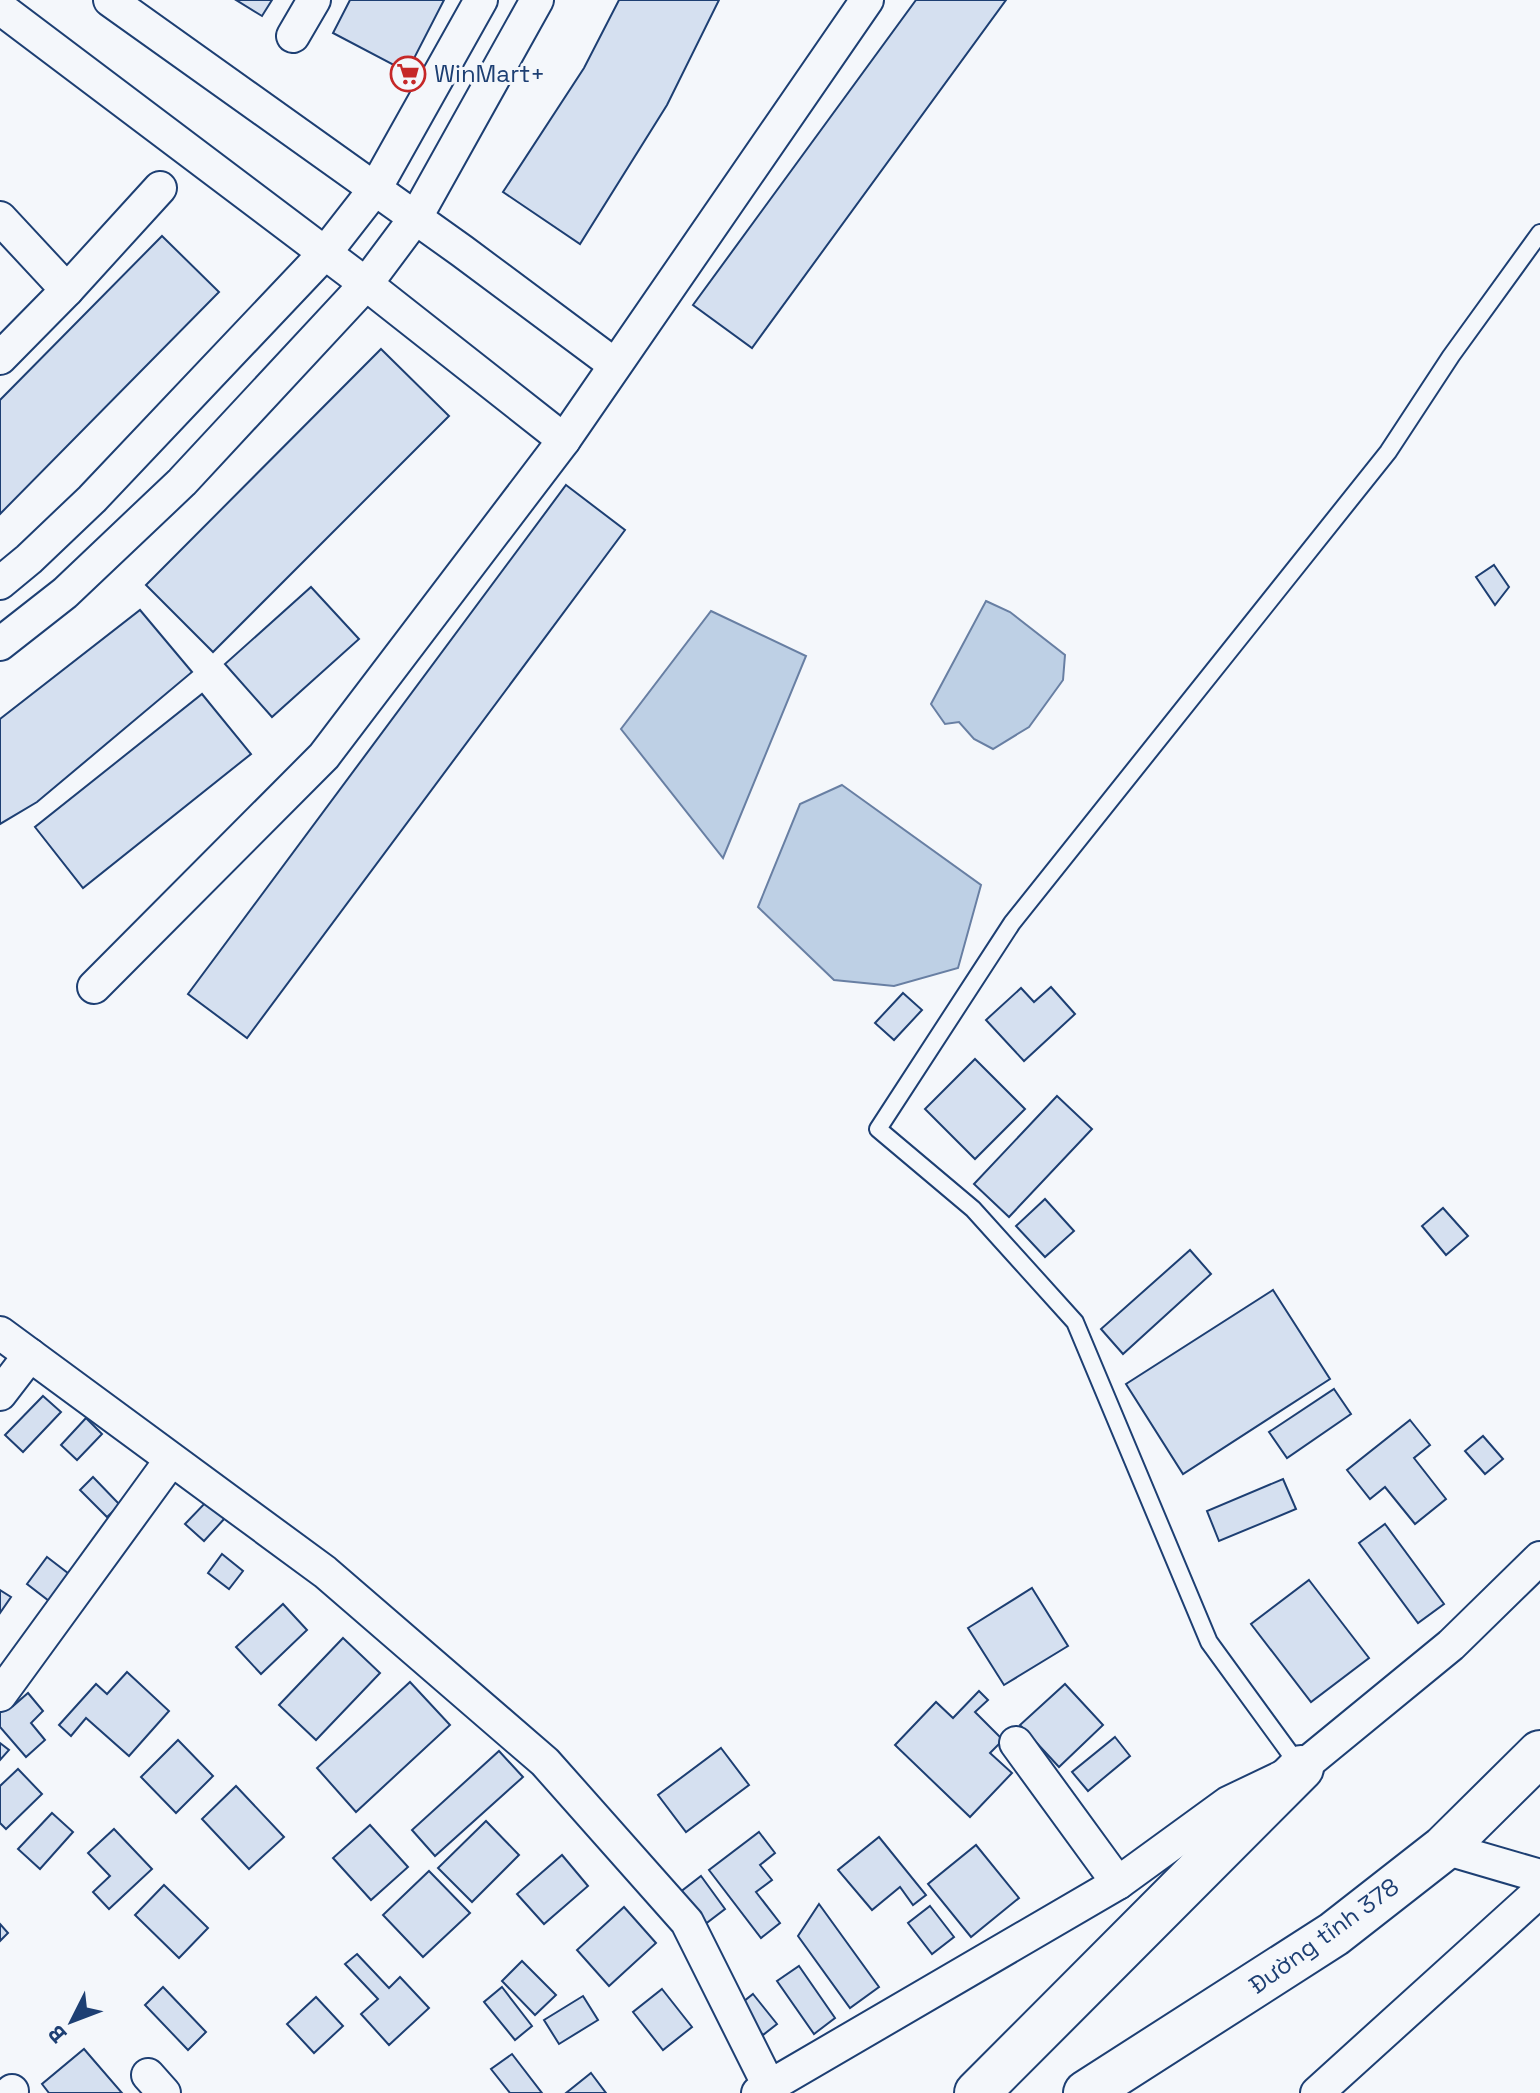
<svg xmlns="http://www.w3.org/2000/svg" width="1540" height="2093" font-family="'Space Grotesk',sans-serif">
<rect width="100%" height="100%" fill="#f4f7fb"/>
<g fill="#bed0e5" stroke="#687fa3" stroke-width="2">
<path d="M986,601l24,11 55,43 -2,25 -34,47 -36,22 -19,-10 -15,-17 -14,2 -14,-20z"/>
<path d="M711,611l95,45 -83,202 -102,-129z"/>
<path d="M842,785l139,100 -23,83 -64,18 -60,-6 -76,-73 42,-103z"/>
</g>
<g fill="#d5e0f0" stroke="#1d3f73" stroke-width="2">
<path d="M236,0h36l-10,16z"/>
<path d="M350,0h94l-37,72 -74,-39z"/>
<path d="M619,0h100l-52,105 -87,139 -77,-52 81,-124z"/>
<path d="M916,0h90l-254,348 -59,-43z"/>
<path d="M162,236l57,56 -219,222v-114z"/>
<path d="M381,349l68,67 -236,236 -67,-67z"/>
<path d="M566,485l59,45 -378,508 -59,-44z"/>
<path d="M1494,565l15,22 -14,18 -19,-28z"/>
<path d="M311,587l48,52 -87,78 -47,-53z"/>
<path d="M140,610l52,62 -155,130 -37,22v-105z"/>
<path d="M202,694l49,60 -168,134 -48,-61z"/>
<path d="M1051,987l24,27 -51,47 -38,-41 35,-32 13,14z"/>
<path d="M903,993l19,17 -28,30 -19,-17z"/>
<path d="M975,1059l50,50 -50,50 -50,-50z"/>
<path d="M1057,1096l35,33 -83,88 -35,-33z"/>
<path d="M1045,1199l29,32 -29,26 -29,-31z"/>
<path d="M1443,1208l25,28 -22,19 -24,-29z"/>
<path d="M1190,1250l21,24 -88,80 -22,-25z"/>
<path d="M1273,1290l57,89 -147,95 -57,-90z"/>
<path d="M1334,1389l17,25 -64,44 -18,-26z"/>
<path d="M43,1396l18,16 -38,40 -18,-17z"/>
<path d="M86,1418l16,16 -25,26 -16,-15z"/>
<path d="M1410,1420l20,25 -16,13 32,41 -31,25 -30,-37 -15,12 -23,-29z"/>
<path d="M1483,1436l20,23 -18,15 -20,-23z"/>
<path d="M93,1477l27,28 -13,12 -27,-27z"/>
<path d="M1283,1479l13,30 -77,32 -12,-30z"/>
<path d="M206,1502l19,16 -21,23 -19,-17z"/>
<path d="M1385,1524l59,80 -26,19 -59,-80z"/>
<path d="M222,1554l21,17 -14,18 -21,-16z"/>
<path d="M47,1557l26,20 -20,27 -26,-20z"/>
<path d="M1309,1580l60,78 -58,44 -60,-78z"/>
<path d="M1032,1588l36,58 -64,39 -36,-57z"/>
<path d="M0,1590l11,7 -11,16z"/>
<path d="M283,1604l24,26 -46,44 -25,-27z"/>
<path d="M343,1638l37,35 -64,67 -37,-35z"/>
<path d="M127,1672l42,39 -40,45 -43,-38 -15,18 -12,-11 37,-41 11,10z"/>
<path d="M410,1682l40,43 -94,87 -39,-44z"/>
<path d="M1065,1684l38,41 -44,42 -39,-42z"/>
<path d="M979,1691l9,9 -13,12 28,28 -13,13 22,20 -42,44 -75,-72 41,-43 17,16z"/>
<path d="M28,1693l15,18 -12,12 14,17 -19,17 -26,-30v-16l6,-13 7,8z"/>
<path d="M1115,1737l15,19 -42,35 -16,-19z"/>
<path d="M178,1740l35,36 -37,37 -35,-36z"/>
<path d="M0,1743l9,7 -9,10z"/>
<path d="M721,1748l28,37 -63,47 -28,-37z"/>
<path d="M499,1751l24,26 -88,79 -23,-26z"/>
<path d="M18,1769l24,25 -36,35 -6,-6v-37z"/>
<path d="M236,1786l48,51 -35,32 -47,-50z"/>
<path d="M52,1813l21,19 -33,37 -22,-20z"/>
<path d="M486,1821l33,34 -47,47 -34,-34z"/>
<path d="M370,1825l38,42 -37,33 -38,-42z"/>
<path d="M114,1829l38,40 -43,40 -16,-17 17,-16 -22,-23z"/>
<path d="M759,1832l16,21 -15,12 12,15 -16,12 24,31 -19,15 -52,-68z"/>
<path d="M879,1837l47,58 -13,10 -13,-18 -28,23 -34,-40z"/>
<path d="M976,1845l43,53 -48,39 -43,-53z"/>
<path d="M562,1855l26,31 -44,38 -27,-30z"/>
<path d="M429,1871l41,42 -47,44 -40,-42z"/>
<path d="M701,1876l24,33 -21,16 -25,-32z"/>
<path d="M164,1885l44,43 -29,30 -44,-43z"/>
<path d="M819,1904l60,83 -29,21 -52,-72z"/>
<path d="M930,1906l24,31 -22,17 -24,-31z"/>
<path d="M624,1907l32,36 -47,43 -32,-36z"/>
<path d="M0,1924l8,9 -8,8z"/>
<path d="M357,1954l32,34 11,-11 29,31 -40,37 -28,-31 17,-15 -33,-35z"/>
<path d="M522,1961l34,34 -21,20 -33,-34z"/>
<path d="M799,1966l36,52 -21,16 -37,-53z"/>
<path d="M163,1987l43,45 -18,18 -43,-45z"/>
<path d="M502,1987l30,39 -17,14 -31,-38z"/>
<path d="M662,1989l30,38 -29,23 -30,-38z"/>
<path d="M753,1994l24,30 -14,11 -25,-29z"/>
<path d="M583,1996l15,24 -39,24 -15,-24z"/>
<path d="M316,1997l27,29 -29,27 -27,-29z"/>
<path d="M84,2049l38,44h-73l-7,-9z"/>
<path d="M512,2054l30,39h-32l-19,-24z"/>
<path d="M591,2073l15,20h-40z"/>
</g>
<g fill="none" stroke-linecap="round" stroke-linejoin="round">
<g stroke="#1d3f73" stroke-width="20">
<path id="lane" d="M1300,1767l-91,-125 -134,-320 -102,-113 -95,-80 134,-206 376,-471 63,-96 89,-123"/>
</g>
<g stroke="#1d3f73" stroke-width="36">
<g id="street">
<path d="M110,0l352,251 153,114"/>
<path d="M0,8l366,276 198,156"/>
<path d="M293,36l21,-36"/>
<path d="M0,218l67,72"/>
<path d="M0,358l67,-68 93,-102"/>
<path d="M0,583l29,-24 63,-60 233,-246 50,-64 106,-189"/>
<path d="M0,644l65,-51 117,-111 184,-198 50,-67 121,-217"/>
<path d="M94,987l230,-231 240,-316 303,-440"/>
<path d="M0,1333l325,239 220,190 142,160 82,164"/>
<path d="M0,1394l30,-39"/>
<path d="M0,1695l171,-235"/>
<path d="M1016,1743l102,140"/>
<path d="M1444,1848l96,28"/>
<path d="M148,2075l16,18"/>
<path d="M10,2093l2,-2"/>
<path d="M758,2093l360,-210 110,-80 73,-35 150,-123 89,-87"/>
<path d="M1317,2093l223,-202"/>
</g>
</g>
<g stroke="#1d3f73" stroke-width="48">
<g id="primary">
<path d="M977,2093l324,-325"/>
<path d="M1086,2093l248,-159 110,-86 96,-95"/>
</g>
</g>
<use href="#lane" stroke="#f4f7fb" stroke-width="16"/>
<use href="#street" stroke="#f4f7fb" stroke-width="32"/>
<use href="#primary" stroke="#f4f7fb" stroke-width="44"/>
</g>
<defs>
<g id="supermarket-ring" transform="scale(1.8)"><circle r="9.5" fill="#f4f7fb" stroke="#c62828" stroke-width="1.5"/><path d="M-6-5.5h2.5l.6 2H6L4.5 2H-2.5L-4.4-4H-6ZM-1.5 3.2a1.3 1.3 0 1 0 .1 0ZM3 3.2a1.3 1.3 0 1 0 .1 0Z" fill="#c62828"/></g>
</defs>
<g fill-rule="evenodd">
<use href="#supermarket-ring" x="408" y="74"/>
</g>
<g text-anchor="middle" stroke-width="6" stroke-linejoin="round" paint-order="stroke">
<g font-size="24" fill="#1d3f73" stroke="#f4f7fb" text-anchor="start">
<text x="434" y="82">WinMart+</text>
</g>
<g font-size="24" fill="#1d3f73" stroke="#f4f7fb">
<text transform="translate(1324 1936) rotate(-36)" y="8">Đường tỉnh 378</text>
</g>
</g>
<g transform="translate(72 2021) rotate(228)" stroke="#f4f7fb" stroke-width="6" paint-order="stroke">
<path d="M0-6L14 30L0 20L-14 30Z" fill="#1d3f73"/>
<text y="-12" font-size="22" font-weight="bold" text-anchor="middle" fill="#1d3f73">B</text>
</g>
</svg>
